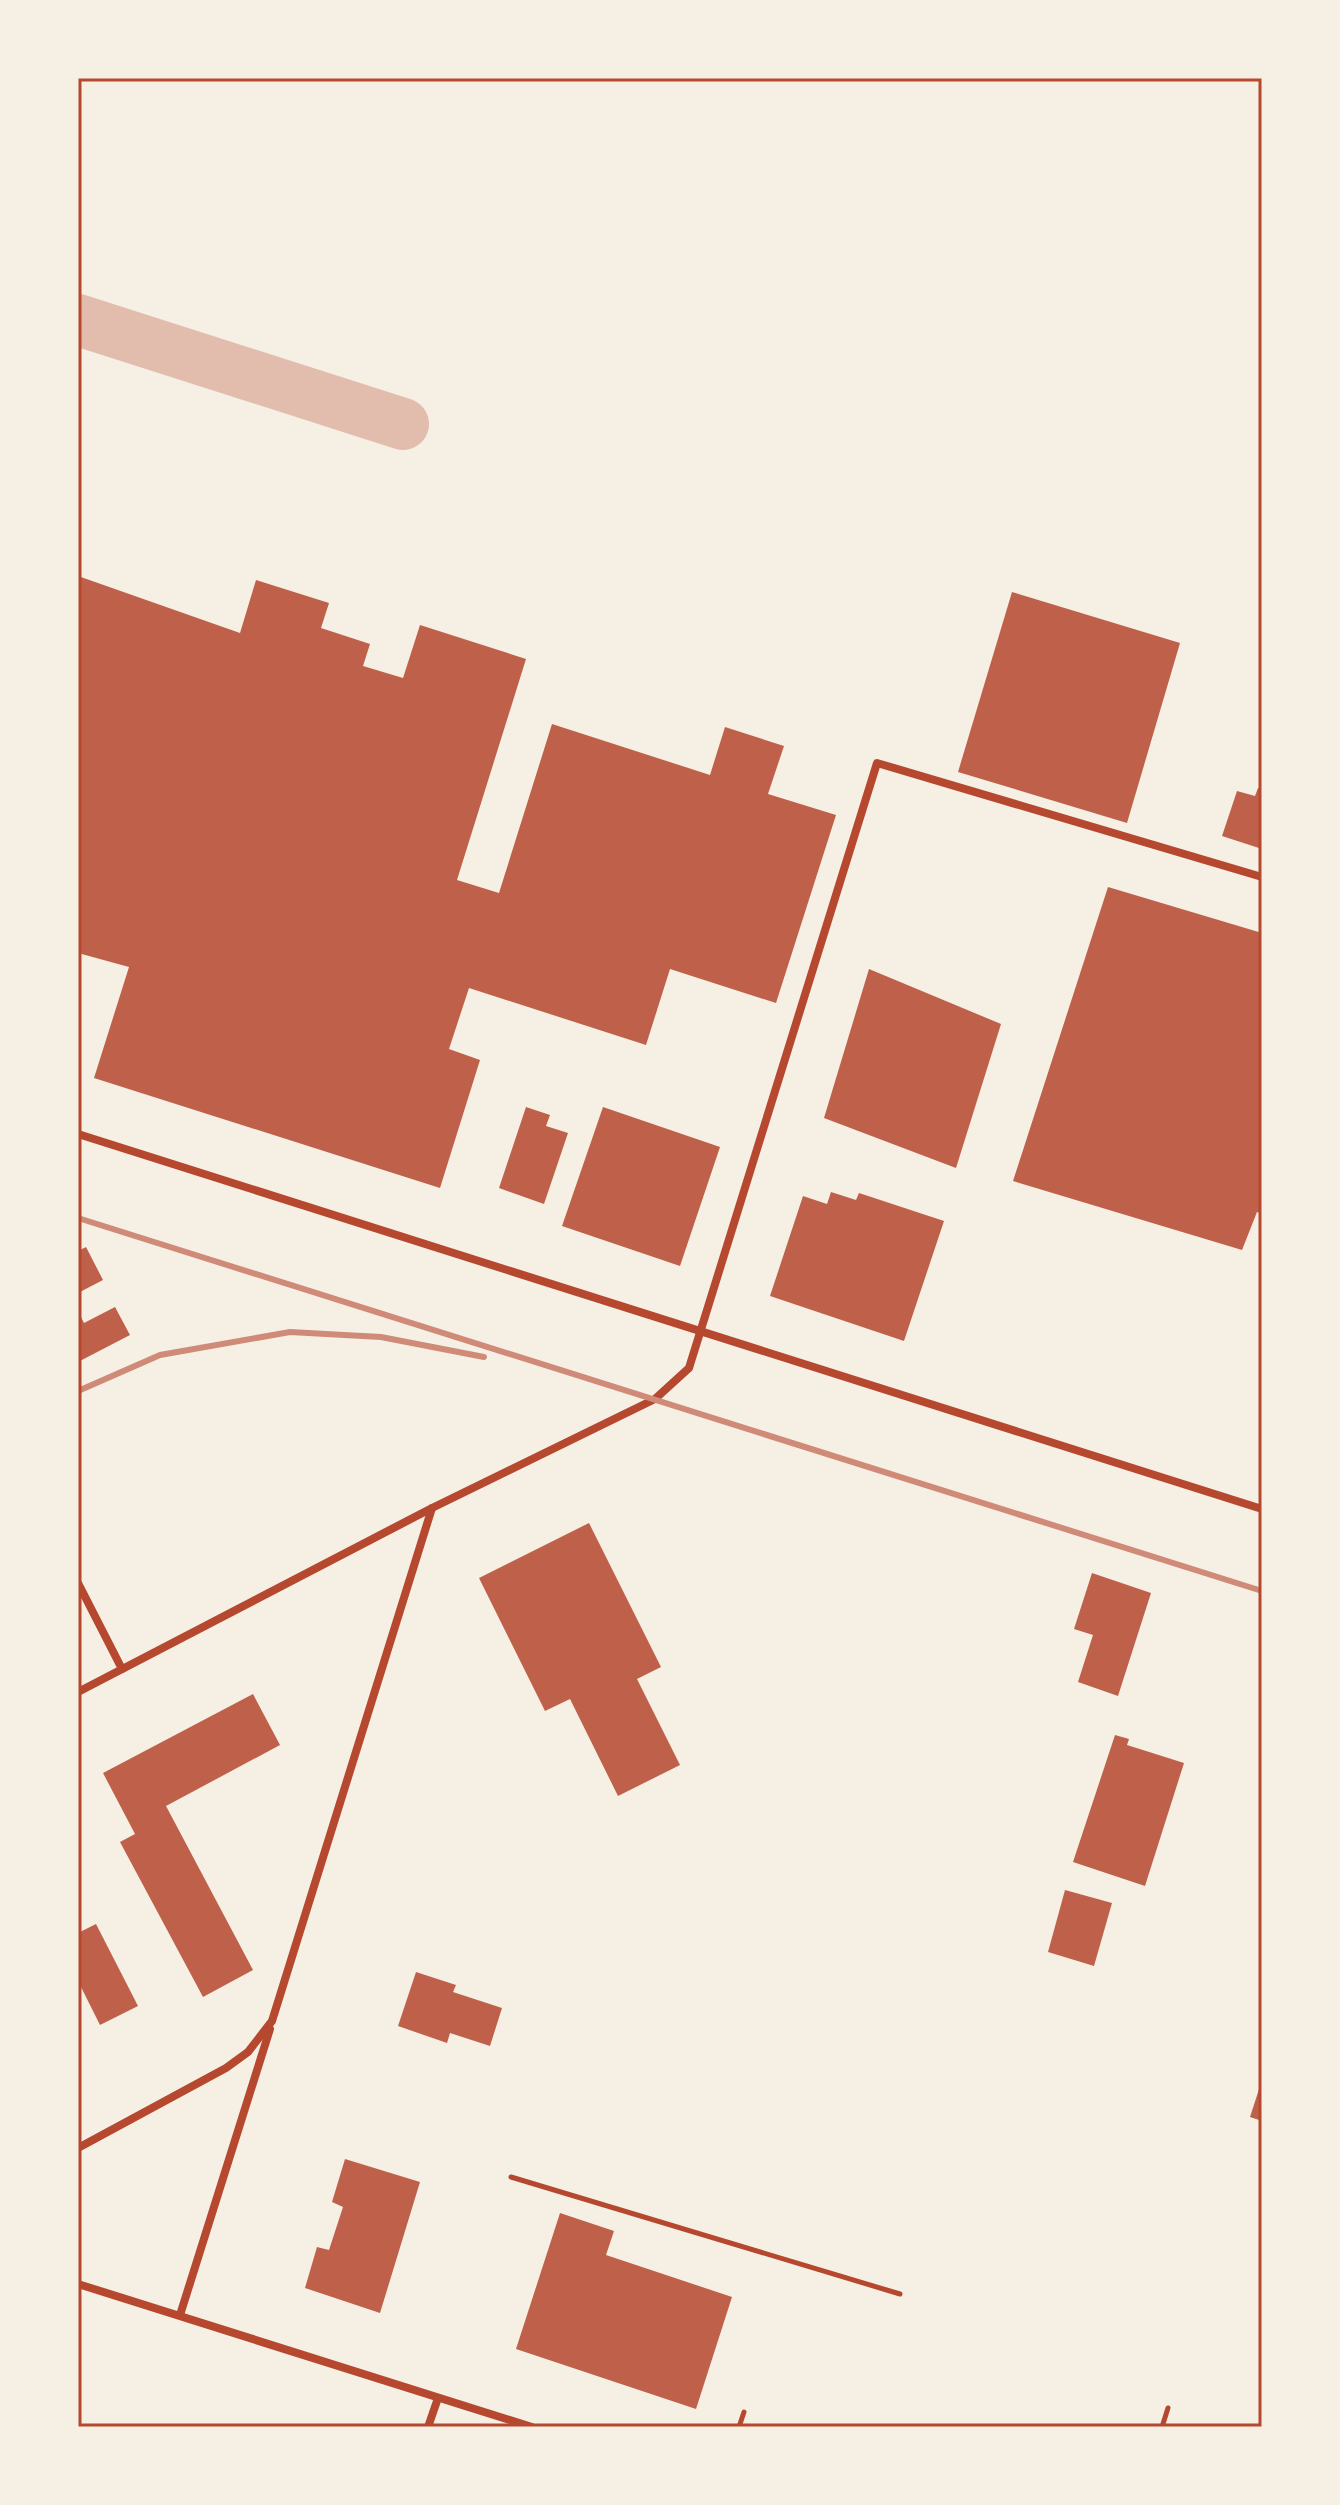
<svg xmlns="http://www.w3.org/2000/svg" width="1340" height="2505" font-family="'DM Sans',sans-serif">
<rect width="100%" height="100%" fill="#f6efe4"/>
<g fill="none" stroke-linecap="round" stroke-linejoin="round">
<path stroke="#e2bdae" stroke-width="52" d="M78,320l325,104"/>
</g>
<g fill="#bf614a">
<path d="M78,576l162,57 16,-53 73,23 -8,25 49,16 -7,22 40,12 17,-53 106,34 -69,221 42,13 53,-169 158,51 15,-48 59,19 -16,48 68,21 -60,188 -106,-34 -24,76 -177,-57 -20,61 31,11 -40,128 -346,-110 35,-111 -51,-14z"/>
<path d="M1012,592l168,51 -53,180 -169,-51z"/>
<path d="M1258,788l4,1v60l-40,-13 15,-45 18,5z"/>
<path d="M1108,887l154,46v281l-5,-2 -15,38 -229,-69z"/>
<path d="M869,969l132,55 -45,144 -132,-50z"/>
<path d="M526,1107l24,8 -4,11 22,7 -24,71 -45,-16z"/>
<path d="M603,1107l117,40 -40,119 -118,-40z"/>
<path d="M831,1192l25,8 3,-7 85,28 -40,120 -134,-45 33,-100 24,8z"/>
<path d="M86,1247l17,33 -25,13v-42z"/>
<path d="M115,1307l15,28 -52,27v-51l6,12z"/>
<path d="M589,1523l72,144 -24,12 43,86 -62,31 -48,-97 -25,12 -66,-133z"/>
<path d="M1092,1573l59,20 -33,103 -40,-14 15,-47 -19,-6z"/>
<path d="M253,1694l27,51 -114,61 87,164 -50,27 -83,-155 15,-8 -32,-61z"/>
<path d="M1115,1735l14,4 -2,6 57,18 -39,123 -72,-24z"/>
<path d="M1065,1890l47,13 -18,63 -46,-14z"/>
<path d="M96,1924l42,82 -38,19 -22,-44v-48z"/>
<path d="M416,1972l40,13 -3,7 49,16 -12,38 -40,-13 -3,10 -49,-17z"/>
<path d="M1261,2083h1v38l-12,-4z"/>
<path d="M345,2159l75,23 -40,131 -75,-25 12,-41 12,3 14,-43 -11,-5z"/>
<path d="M560,2213l54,18 -8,24 126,42 -36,112 -180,-60z"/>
</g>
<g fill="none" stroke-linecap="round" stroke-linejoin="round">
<g stroke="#b5482f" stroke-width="5">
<path d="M511,2177l389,117"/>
<path d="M739,2427l5,-15"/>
<path d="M1162,2427l6,-19"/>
</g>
<g stroke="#b5482f" stroke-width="8">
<path d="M78,1134l1184,375"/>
<path d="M78,1583l44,86"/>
<path d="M78,1692l354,-184 223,-109 34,-31 188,-605 385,114"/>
<path d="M78,2148l148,-80 22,-16 24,-31 160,-513"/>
<path d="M78,2284l454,143"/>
<path d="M180,2315l90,-286"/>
<path d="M428,2427l10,-29"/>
</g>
<g stroke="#cf8b77" stroke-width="6">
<path d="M78,1218l1184,373"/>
<path d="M78,1391l82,-36 130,-23 91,5 103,20"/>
</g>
</g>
<rect width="1340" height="2505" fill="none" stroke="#f6efe4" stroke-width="160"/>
<rect x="80" y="80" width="1180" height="2345" fill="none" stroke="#b5482f" stroke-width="3"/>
</svg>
